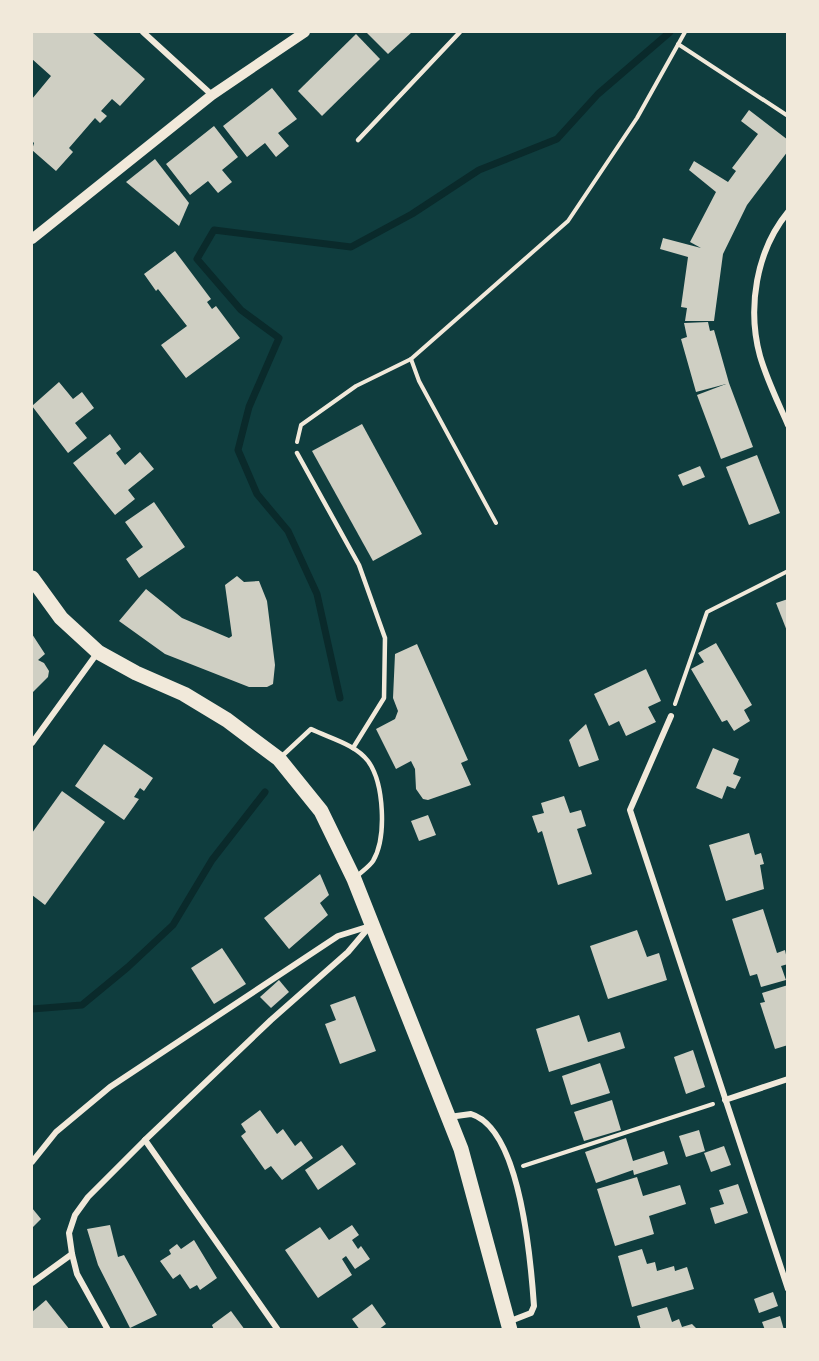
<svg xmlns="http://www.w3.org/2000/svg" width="819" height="1361" font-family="Overpass,sans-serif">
<rect width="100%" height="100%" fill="#0f3d3e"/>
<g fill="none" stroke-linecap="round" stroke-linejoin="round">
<g stroke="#0a2a2b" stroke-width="7">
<path d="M340,698l-23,-104 -29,-63 -31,-37 -19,-44 11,-43 30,-69 -38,-28 -44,-51 17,-29 137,17 61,-33 67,-44 78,-31 41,-45 72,-62"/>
<path d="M32,1009l50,-4 46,-38 45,-42 39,-65 53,-68"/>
</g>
</g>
<g fill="#cfcfc3">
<path d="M32,32h60l53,47 -25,27 -8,-7 -11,12 6,5 -7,7 -5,-5 -26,30 4,4 -17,19 -24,-21 2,-7 -2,-2v-42l19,-23 -19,-17z"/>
<path d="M366,32h46l-24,22z"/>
<path d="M356,34l24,25 -58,57 -24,-25z"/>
<path d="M272,88l25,31 -19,14 11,13 -13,11 -11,-14 -18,14 -24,-31z"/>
<path d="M749,110l39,30v11l-41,54 -24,49 -9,67h-29l2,-13 -6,-1 7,-50 -28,-8 3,-11 38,10 -11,-6 26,-50 -27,-22 5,-9 34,21 8,-11 -4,-3 26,-34 -17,-13z"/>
<path d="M214,126l24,31 -16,13 10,12 -14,11 -10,-12 -18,14 -24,-31z"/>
<path d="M155,159l34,44 -10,23 -53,-44z"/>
<path d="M175,251l36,48 -4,3 5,7 4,-3 24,32 -54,40 -25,-33 26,-19 -29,-37 -2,2 -12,-17z"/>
<path d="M708,322l2,9 4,-1 15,53 24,64 -32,12 -24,-64 29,-11 -30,8 -15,-53 6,-2 -3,-14z"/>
<path d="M59,382l14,17 9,-7 12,16 -19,15 12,15 -19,15 -36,-47z"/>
<path d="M362,424l60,110 -49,27 -61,-110z"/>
<path d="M110,434l11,15 -5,4 9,12 15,-13 14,17 -26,21 7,9 -20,16 -42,-52z"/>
<path d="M757,455l23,58 -31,12 -23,-58z"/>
<path d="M700,466l5,11 -22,9 -5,-11z"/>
<path d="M154,502l31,45 -46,31 -13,-19 17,-12 -18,-25z"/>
<path d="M237,576l7,6 15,-1 8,20 8,64 -2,19 -6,3h-18l-84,-33 -46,-33 27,-32 36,29 47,20 3,-2 -7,-51z"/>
<path d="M788,599v32h-1l-11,-28z"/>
<path d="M32,634l13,20 -7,6 6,3 5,8 -1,6 -16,16z"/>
<path d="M716,643l36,62 -8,5 6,11 -16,10 -7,-11 -5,2 -31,-53 13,-7 -6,-9z"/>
<path d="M417,644l51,116 -7,3 10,22 -43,15 -5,-1 -7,-10 -1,-20 -4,-8 -15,8 -20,-40 19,-10 3,-8 -5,-13 2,-44z"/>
<path d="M646,669l15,32 -13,6 8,15 -30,14 -7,-15 -10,5 -15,-32z"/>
<path d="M586,724l13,36 -20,7 -10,-27z"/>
<path d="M104,744l49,34 -9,13 -4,-3 -6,9 5,2 -15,21 -49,-34z"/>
<path d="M713,748l26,11 -6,15 8,3 -6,12 -8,-3 -5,13 -26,-11z"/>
<path d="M62,791l43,31 -60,83 -13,-10v-62z"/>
<path d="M564,796l6,17 11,-3 5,16 -9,3 15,45 -34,11 -16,-54 -4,2 -6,-17 12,-3 -3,-10z"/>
<path d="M428,815l8,20 -17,6 -8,-20z"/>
<path d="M749,833l6,22 6,-2 3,11 -4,1 4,24 -38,12 -17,-56z"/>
<path d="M320,874l9,21 -9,8 8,12 -39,34 -25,-31z"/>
<path d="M763,909l14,44 8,-3 3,14 -7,2 5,14 -25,7 -4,-13 -7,2 -18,-57z"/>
<path d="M637,930l10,27 12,-4 8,27 -59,19 -18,-53z"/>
<path d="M222,948l24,36 -32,20 -23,-36z"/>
<path d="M279,980l10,12 -18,16 -11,-11z"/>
<path d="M788,985v60l-13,4 -15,-46 5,-1 -3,-9z"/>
<path d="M355,996l21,55 -36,13 -15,-40 11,-4 -6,-15z"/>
<path d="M579,1015l9,27 32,-10 5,16 -76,24 -13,-43z"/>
<path d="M693,1050l12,37 -19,7 -12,-37z"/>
<path d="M600,1063l10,30 -39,12 -9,-29z"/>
<path d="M612,1100l9,30 -37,11 -10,-29z"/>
<path d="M260,1110l17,24 6,-5 12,17 6,-5 12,17 -31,22 -11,-14 -6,4 -24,-34 5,-4 -5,-8z"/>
<path d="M699,1130l6,21 -19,6 -7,-21z"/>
<path d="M626,1138l7,23 31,-10 4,13 -34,11 -1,-5 -37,13 -11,-31z"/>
<path d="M342,1145l14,19 -38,26 -13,-20z"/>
<path d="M724,1146l7,19 -20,7 -7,-19z"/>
<path d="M637,1177l6,19 37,-11 6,19 -37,12 5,18 -39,12 -18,-57z"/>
<path d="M738,1184l10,29 -33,11 -5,-16 14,-4 -5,-14z"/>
<path d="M32,1208l9,11 -9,9z"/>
<path d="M110,1225l8,32 6,-2 33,60 -27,13 -32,-63 -11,-36z"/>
<path d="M352,1225l7,10 -7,5 6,9 3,-3 9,13 -15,10 -9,-13 -4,3 10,16 -34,23 -33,-48 35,-23 9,13z"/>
<path d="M194,1240l23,38 -17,12 -3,-5 -7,4 -10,-15 -7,5 -13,-18 11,-7 -2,-4 8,-6 4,5z"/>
<path d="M642,1249l5,15 8,-2 2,9 17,-5 1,5 12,-4 7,22 -62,18 -14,-51z"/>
<path d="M773,1292l5,14 -19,7 -5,-14z"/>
<path d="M46,1300l24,30h-38v-18z"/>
<path d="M372,1304l14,20 -8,6h-18l-8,-11z"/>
<path d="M667,1307l5,15 7,-3 3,8 10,-3 6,6h-57l-4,-14z"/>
<path d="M231,1311l14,19h-31l-2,-5z"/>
<path d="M780,1316l4,14h-19l-3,-8z"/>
</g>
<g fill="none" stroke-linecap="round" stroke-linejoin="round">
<g stroke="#f1e9da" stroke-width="4">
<path d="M678,44l110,72"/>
<path d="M411,359l8,22 77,142"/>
<path d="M297,442l4,-17 55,-39 55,-27 157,-138 69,-103 48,-86"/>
<path d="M675,704l32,-92 81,-41"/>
<path d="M523,1166l190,-62"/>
</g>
<g stroke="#f1e9da" stroke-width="4.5">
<path d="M358,140l102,-108"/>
<path d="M297,453l62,112 26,73 -1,60 -31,50"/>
<path d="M281,757l30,-28c18,9 44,15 57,32 16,22 19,76 5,100 -4,6 -12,11 -17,16"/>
</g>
<g stroke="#f1e9da" stroke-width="6">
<path d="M143,32l69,63"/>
<path d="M788,212c-32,39 -41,96 -28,144 7,24 18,46 28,69"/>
<path d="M671,716l-41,94 158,479"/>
<path d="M32,743l66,-91"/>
<path d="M725,1100l63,-21"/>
<path d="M449,1117l22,-3c50,15 60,149 63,192l-3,7 -23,9"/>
<path d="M145,1140l133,190"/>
<path d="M32,1162l24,-30 54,-45 228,-151 32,-10"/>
<path d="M32,1283l40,-29"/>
<path d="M108,1330l-31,-56 -5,-20 -3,-21 6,-18 13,-18 57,-57 126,-120 77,-68 22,-26"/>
</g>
<path stroke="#f1e9da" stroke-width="10" d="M32,239l180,-144 93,-63"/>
<path stroke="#f1e9da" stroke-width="15" d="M32,578l29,40 37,34 38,21 48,21 43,26 52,39 42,52 33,68 107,270 49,181"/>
</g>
<rect width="819" height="1361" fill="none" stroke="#f1e9da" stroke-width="66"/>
</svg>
